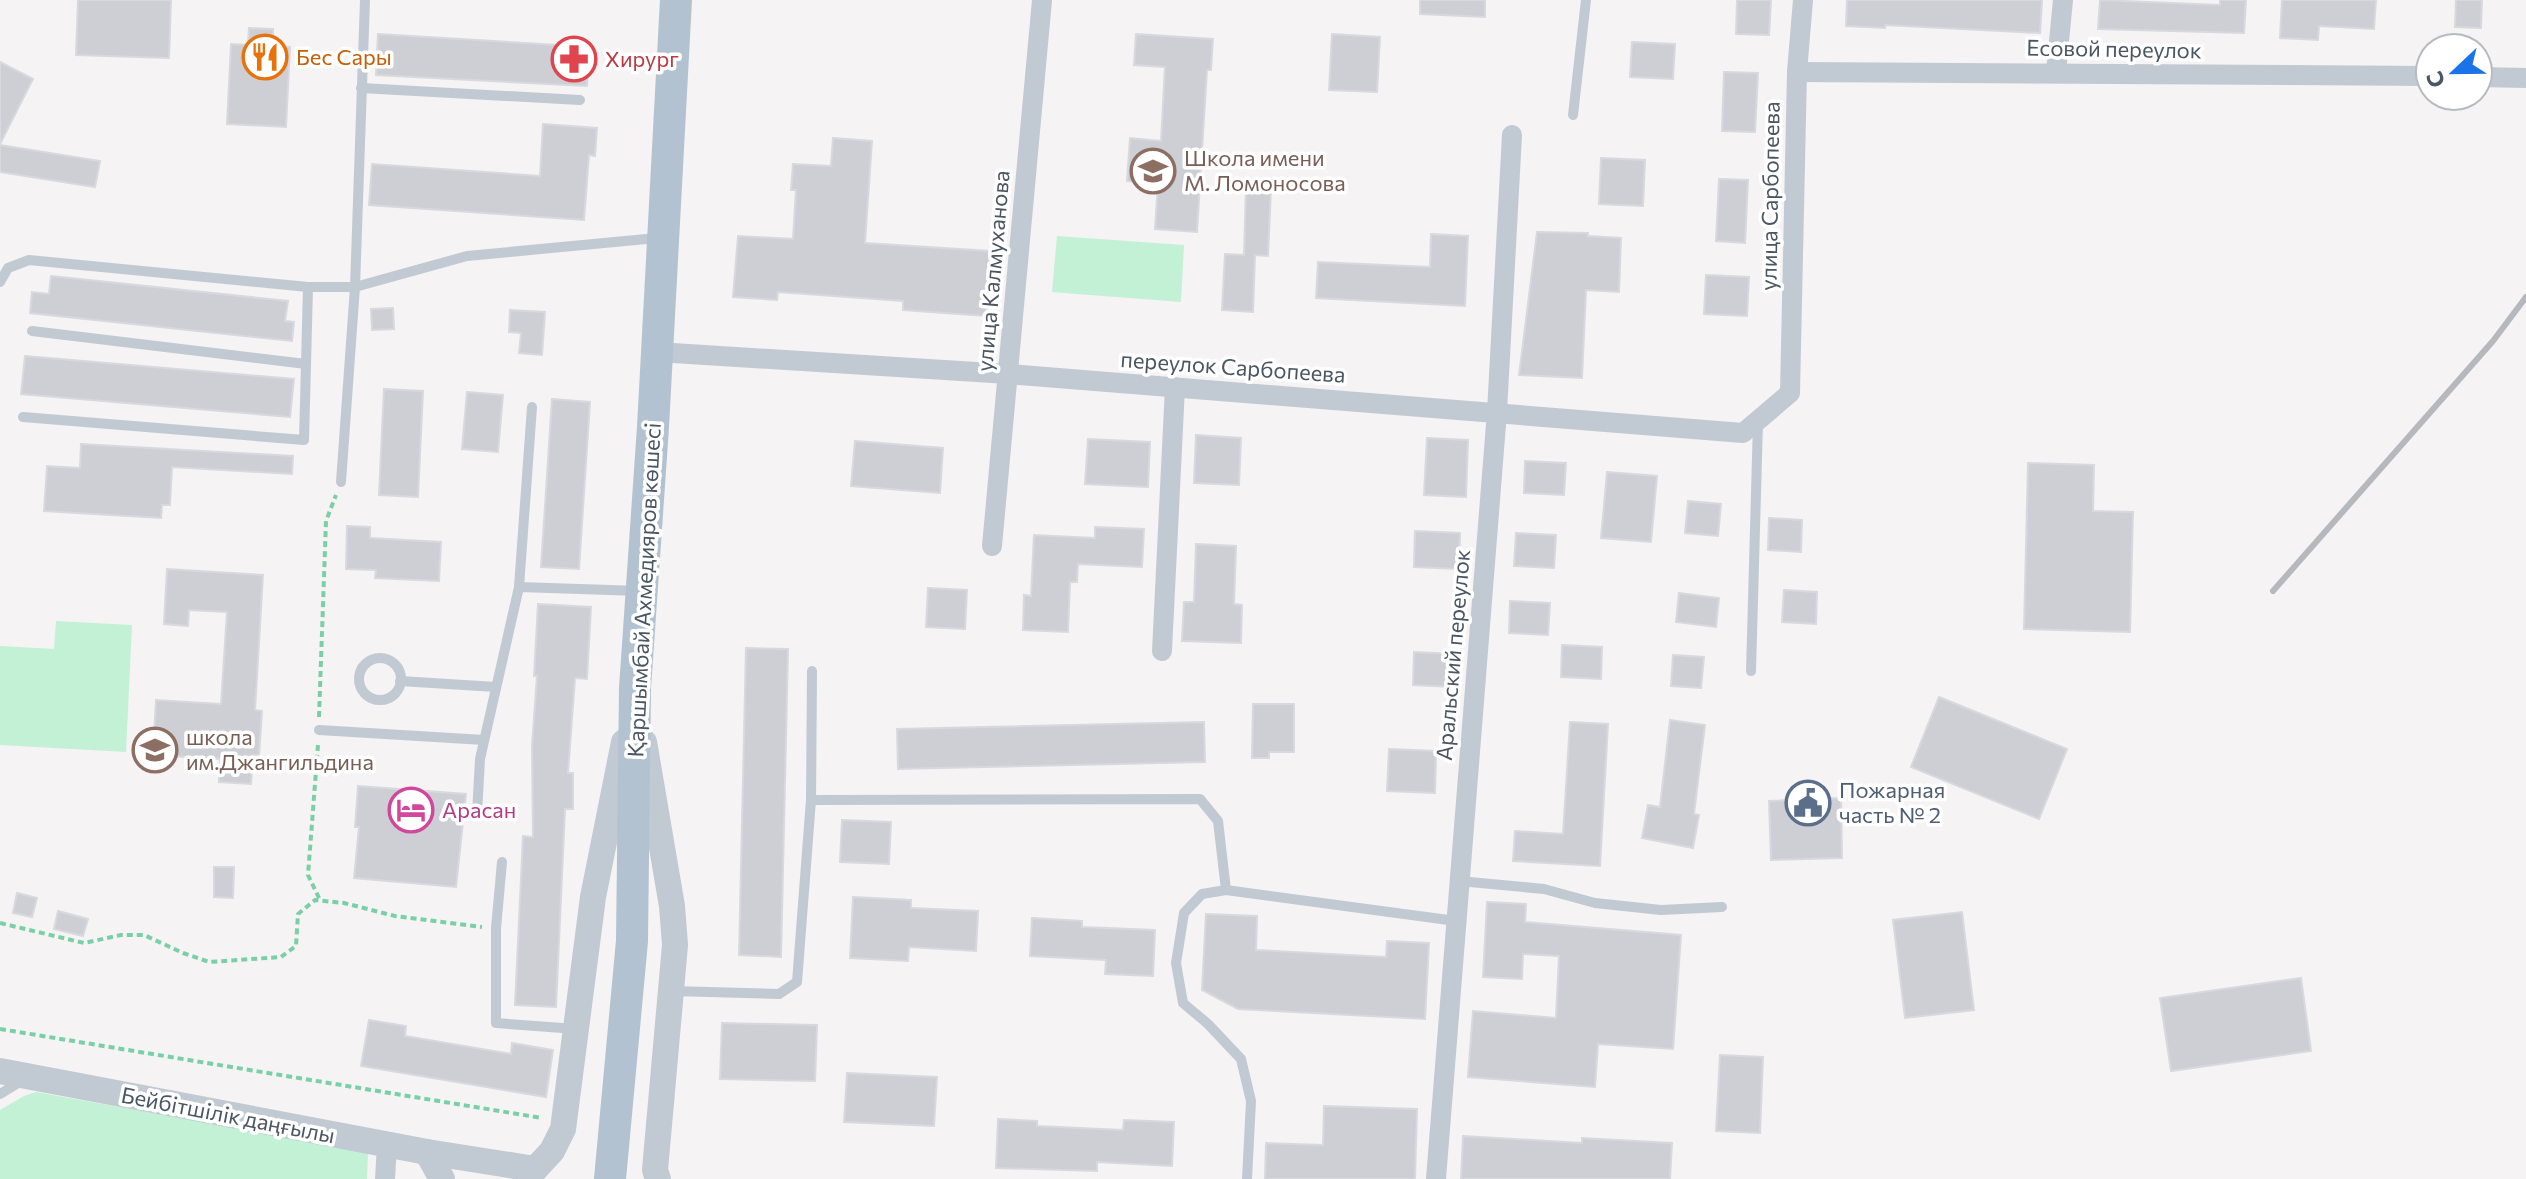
<svg xmlns="http://www.w3.org/2000/svg" width="2526" height="1179" font-family="Commissioner,sans-serif">
<rect width="100%" height="100%" fill="#f5f3f3"/>
<g fill="#c3f1d5">
<path d="M1057,236l127,9 -3,57 -129,-10z"/>
<path d="M56,621l76,4 -6,127 -126,-7v-99l54,3z"/>
<path d="M36,1092l332,60 -1,27h-367v-69l24,-14z"/>
</g>
<g fill="#cdcfd5" stroke="#d7d9de" stroke-width="2">
<path d="M78,0h93l-2,58 -93,-3z"/>
<path d="M1420,0h65v17l-65,-3z"/>
<path d="M1737,0h34l-2,35 -33,-1z"/>
<path d="M1847,0h195l-2,33 -155,-8v3l-39,-2z"/>
<path d="M2100,0l120,5v-5h26l-2,33 -146,-4z"/>
<path d="M2282,0h94l-2,29 -55,-3 -1,14 -38,-2z"/>
<path d="M2456,0h26l-1,28 -26,-1z"/>
<path d="M249,28l24,1v17l17,1 -4,80 -59,-3 4,-80 17,1z"/>
<path d="M378,34l212,13 -3,39 -211,-11z"/>
<path d="M1136,34l77,5 -2,31h-4l-10,162 -42,-3 3,-46 -31,-2 3,-43 31,3 4,-74 -31,-2z"/>
<path d="M1332,34l48,3 -3,55 -48,-2z"/>
<path d="M1632,42l43,2 -2,35 -43,-2z"/>
<path d="M0,62l33,17 -33,65z"/>
<path d="M1724,72l34,1 -3,59 -33,-1z"/>
<path d="M543,124l54,4 -2,28 -6,-1 -5,65 -215,-15 3,-41 168,12z"/>
<path d="M833,138l39,3 -7,102 125,8 -4,65 -83,-6v-9l-125,-9 -1,8 -44,-3 5,-61 55,3 3,-49h-5l2,-26 38,2z"/>
<path d="M0,145l100,16 -5,26 -95,-15z"/>
<path d="M1601,158l44,2 -2,46 -44,-2z"/>
<path d="M1719,179l29,1 -3,63 -29,-2z"/>
<path d="M1246,187l25,1 -3,68 -13,-1 -2,57 -31,-2 3,-56 19,1z"/>
<path d="M1537,232l51,1v3l33,2 -2,54 -33,-2 -4,88 -63,-3z"/>
<path d="M1431,234l37,2 -3,70 -149,-8 2,-36 112,5z"/>
<path d="M1706,275l43,2 -2,39 -43,-2z"/>
<path d="M51,276l237,25 -3,20 9,1 -2,19 -262,-28 2,-21 17,2z"/>
<path d="M393,308l1,21 -22,1 -1,-21z"/>
<path d="M510,310l35,2 -3,43 -23,-2 2,-20 -12,-1z"/>
<path d="M25,356l269,23 -4,38 -269,-23z"/>
<path d="M384,389l39,2 -5,106 -39,-2z"/>
<path d="M467,392l36,3 -5,57 -36,-3z"/>
<path d="M552,399l38,3 -11,167 -38,-2z"/>
<path d="M1196,435l45,3 -2,47 -45,-2z"/>
<path d="M1427,438l41,2 -2,57 -42,-2z"/>
<path d="M1088,439l62,3 -2,45 -63,-3z"/>
<path d="M855,441l88,7 -3,45 -89,-7z"/>
<path d="M81,444l212,12 -1,18 -120,-7 -2,38h-8l-1,13 -117,-7 3,-45 33,2z"/>
<path d="M1525,461l41,2 -2,32 -40,-2z"/>
<path d="M2028,463l66,2 -1,46 40,1 -3,120 -106,-3z"/>
<path d="M1607,472l50,4 -6,66 -50,-4z"/>
<path d="M1688,501l33,3 -3,32 -33,-3z"/>
<path d="M1769,518l33,2 -1,32 -33,-2z"/>
<path d="M347,526l23,1v11l71,4 -2,39 -64,-3 1,-8 -30,-1z"/>
<path d="M1095,527l49,2 -2,38 -64,-3 -1,18h-7l-2,50 -45,-2 1,-35 7,1 3,-61 61,3z"/>
<path d="M1415,531l45,2 -1,36 -45,-2z"/>
<path d="M1516,533l40,2 -2,33 -40,-2z"/>
<path d="M1196,544l40,2 -2,58 8,1 -1,38 -59,-2 2,-39h10z"/>
<path d="M167,569l96,6 -8,135 7,1 -3,44h-6l-2,29 -32,-2 1,-23 -67,-4 3,-55 65,4 6,-92 -38,-2 -1,16 -24,-2z"/>
<path d="M928,588l39,2 -2,39 -39,-2z"/>
<path d="M1784,590l33,2 -1,32 -34,-2z"/>
<path d="M1679,593l40,5 -3,29 -40,-5z"/>
<path d="M1510,601l40,2 -2,32 -39,-2z"/>
<path d="M538,604l53,3 -4,72 -12,-1 -7,95h5v36h-8l-9,198 -41,-2 8,-169 10,1 -1,-91 5,-70h-3z"/>
<path d="M1562,645l40,2 -1,32 -40,-2z"/>
<path d="M746,648l42,1 -7,308 -42,-2z"/>
<path d="M1414,652l40,2 -1,33 -40,-2z"/>
<path d="M1673,655l31,2 -3,31 -30,-2z"/>
<path d="M1939,697l128,52 -28,70 -128,-52z"/>
<path d="M1253,704h41v48h-25v6h-17z"/>
<path d="M1670,720l35,5 -11,89 5,1 -6,33 -51,-10 6,-33 12,2z"/>
<path d="M1204,722l1,40 -307,7 -1,-40z"/>
<path d="M1570,722l38,2 -8,142 -87,-5 2,-30 48,3z"/>
<path d="M1389,749l47,2 -1,42 -48,-2z"/>
<path d="M358,786l108,8 -10,93 -102,-9 5,-51h-4z"/>
<path d="M1841,798l1,60 -71,2 -2,-59z"/>
<path d="M842,820l49,2 -2,42 -49,-2z"/>
<path d="M214,867h20l-1,31 -19,-1z"/>
<path d="M17,893l20,5 -5,19 -19,-4z"/>
<path d="M853,897l58,3v8l67,3 -2,40 -67,-4 -1,14 -58,-3z"/>
<path d="M1487,902l39,2 -1,18 156,13 -8,114 -75,-5 -3,43 -127,-10 5,-66 83,7 3,-62 -36,-2 -1,25 -39,-2z"/>
<path d="M58,911l30,8 -5,17 -29,-7z"/>
<path d="M1962,912l12,98 -69,8 -12,-98z"/>
<path d="M1206,914l51,2 -1,34 130,7 1,-16 42,2 -4,76 -187,-10 -36,-19z"/>
<path d="M1032,918l50,3v6l73,3 -2,46 -48,-2 1,-14 -76,-4z"/>
<path d="M2301,978l10,73 -140,20 -11,-73z"/>
<path d="M369,1020l37,6 -1,10 106,18 1,-11 41,7 -7,47 -185,-31z"/>
<path d="M722,1023l95,2 -2,56 -95,-2z"/>
<path d="M1720,1055l43,2 -3,76 -44,-2z"/>
<path d="M847,1073l90,4 -3,49 -90,-4z"/>
<path d="M1324,1106l93,3 -2,70h-150l1,-36 57,2z"/>
<path d="M998,1119l39,2v5l86,4 1,-10 50,2 -2,44 -75,-4v9l-101,-3z"/>
<path d="M1463,1136l119,7v-5l90,5 -2,36h-209z"/>
</g>
<g fill="none" stroke-linecap="round" stroke-linejoin="round">
<g stroke="#7ad0a6" stroke-width="4" stroke-dasharray="6 4" stroke-linecap="butt">
<path d="M319,717l7,-196 10,-26"/>
<path d="M318,745l-10,130 12,25"/>
<path d="M0,923l84,20 37,-8h23l39,18 26,9 72,-5 15,-11 2,-32 17,-14 29,3 51,13 87,11"/>
<path d="M0,1029l542,89"/>
</g>
<g stroke="#c1cad2" stroke-width="10">
<path d="M361,88l219,12"/>
<path d="M1573,115l13,-115"/>
<path d="M0,282l8,-14 21,-8 279,27h47l112,-31 190,-18"/>
<path d="M32,331l274,33"/>
<path d="M23,417l281,23 4,-153"/>
<path d="M341,482l14,-195 10,-287"/>
<path d="M519,587l13,-180"/>
<circle cx="380" cy="679" r="21"/>
<path d="M1751,671l7,-249"/>
<path d="M400,681l96,6"/>
<path d="M319,730l165,10"/>
<path d="M811,800l389,-1 18,22 8,69 230,31"/>
<path d="M477,814l3,-55 39,-172 121,4"/>
<path d="M502,862l-6,66v95l80,6"/>
<path d="M1459,881l85,8 51,14 66,7 61,-3"/>
<path d="M1226,890l-24,4 -18,19 -8,50 7,40 25,21 33,35 10,42 -4,78"/>
<path d="M672,991l107,3 18,-12 14,-182 1,-129"/>
<path d="M0,1094l23,-14"/>
</g>
<g stroke="#c1cad2" stroke-width="20">
<path d="M1797,72l633,4"/>
<path d="M2056,72l7,-72"/>
<path d="M2478,77l48,1"/>
<path d="M657,352l351,22 735,59 47,-40 7,-321 6,-72"/>
<path d="M992,546l50,-546"/>
<path d="M1162,651l13,-264"/>
<path d="M385,1179l2,-34"/>
<path d="M1436,1179l61,-767 15,-277"/>
</g>
<g stroke="#c1cad2" stroke-width="26">
<path d="M644,742l28,164 3,39 -20,225 3,9"/>
<path d="M0,1071l427,81 108,17"/>
<path d="M427,1152l15,27"/>
<path d="M526,1179l26,-28 11,-22 30,-232 31,-155"/>
</g>
<path stroke="#b3c2d1" stroke-width="32" d="M610,1179l22,-238 3,-253 18,-261 23,-427"/>
<path stroke="#b5b8bd" stroke-width="6" d="M2273,591l220,-250 33,-44"/>
</g>
<defs>
<g id="restaurant-ring" transform="scale(2.3)"><circle r="9.5" fill="#fff" stroke="#e8710a" stroke-width="1.5"/><path d="M-5-6h1v4h1v-4h1v4h1v-4h1v5L-1.5 .5V6h-2V.5L-5-1ZM5-6V6H3V1.5H1.5Q1.5-4 5-6Z" fill="#e8710a"/></g>
<g id="pharmacy-ring" transform="scale(2.3)"><circle r="9.5" fill="#fff" stroke="#e0444e" stroke-width="1.5"/><path d="M-2-6h4v4h4v4h-4v4h-4v-4h-4v-4h4Z" fill="#e0444e"/></g>
<g id="school-ring" transform="scale(2.3)"><circle r="9.5" fill="#fff" stroke="#8d6e63" stroke-width="1.5"/><path d="M0-5L7-2L0 1L-7-2ZM-4 1L0 2.5L4 1V4Q0 6-4 4Z" fill="#8d6e63"/></g>
<g id="civic-ring" transform="scale(2.3)"><circle r="9.5" fill="#fff" stroke="#5c6f8a" stroke-width="1.5"/><path d="M-.6-6.5H3V-4.5H.6V-3L4-1V1h2V6H-6V1h2V-1L-.6-3ZM-1.2 2.5V6h2.4V2.5Z" fill="#5c6f8a"/></g>
<g id="hotel-ring" transform="scale(2.3)"><circle r="9.5" fill="#fff" stroke="#d1479c" stroke-width="1.5"/><path d="M-6-4.5h1.5V1H6V5H4.5V3h-9V5H-6ZM-4 0a1.8 1.8 0 1 1 3.6 0ZM.5 0V-2.5h3Q6-2.5 6 0Z" fill="#d1479c"/></g>
</defs>
<g fill-rule="evenodd">
<use href="#restaurant-ring" x="265" y="57"/>
<use href="#pharmacy-ring" x="574" y="59"/>
<use href="#school-ring" x="1153" y="171"/>
<use href="#school-ring" x="155" y="750"/>
<use href="#civic-ring" x="1808" y="803"/>
<use href="#hotel-ring" x="411" y="810"/>
</g>
<g text-anchor="middle" stroke-width="7" stroke-linejoin="round" paint-order="stroke">
<g font-size="22" fill="#4a5661" stroke="#fff">
<text transform="translate(2114 49) rotate(1)" y="8">Есовой переулок</text>
<text transform="translate(1770 196) rotate(-89)" y="8">улица Сарбопеева</text>
<text transform="translate(993 271) rotate(-85)" y="8">улица Калмуханова</text>
<text transform="translate(1233 367) rotate(4)" y="8">переулок Сарбопеева</text>
<text transform="translate(644 590) rotate(-87)" y="8">Қаршымбай Ахмедияров көшесі</text>
<text transform="translate(1453 655) rotate(-85)" y="8">Аральский переулок</text>
<text transform="translate(228 1115) rotate(11)" y="8">Бейбітшілік даңғылы</text>
</g>
<g font-size="22" fill="#c56008" stroke="#fff" text-anchor="start">
<text x="296" y="65">Бес Сары</text>
</g>
<g font-size="22" fill="#be3a42" stroke="#fff" text-anchor="start">
<text x="605" y="67">Хирург</text>
</g>
<g font-size="22" fill="#785e54" stroke="#fff" text-anchor="start">
<text x="1184" y="166">Школа имени<tspan x="1184" dy="25">М. Ломоносова</tspan></text>
<text x="186" y="745">школа<tspan x="186" dy="25">им.Джангильдина</tspan></text>
</g>
<g font-size="22" fill="#4e5e75" stroke="#fff" text-anchor="start">
<text x="1839" y="798">Пожарная<tspan x="1839" dy="25">часть № 2</tspan></text>
</g>
<g font-size="22" fill="#b23c85" stroke="#fff" text-anchor="start">
<text x="442" y="818">Арасан</text>
</g>
</g>
<g transform="translate(2454 72) rotate(248)"><circle r="38" fill="#ffffff" stroke="#b7bbc0" stroke-width="2"/>
<path d="M0-6L14 30L0 20L-14 30Z" fill="#1a73e8"/>
<text y="-12" font-size="22" font-weight="bold" text-anchor="middle" fill="#4a5661">С</text>
</g>
</svg>
